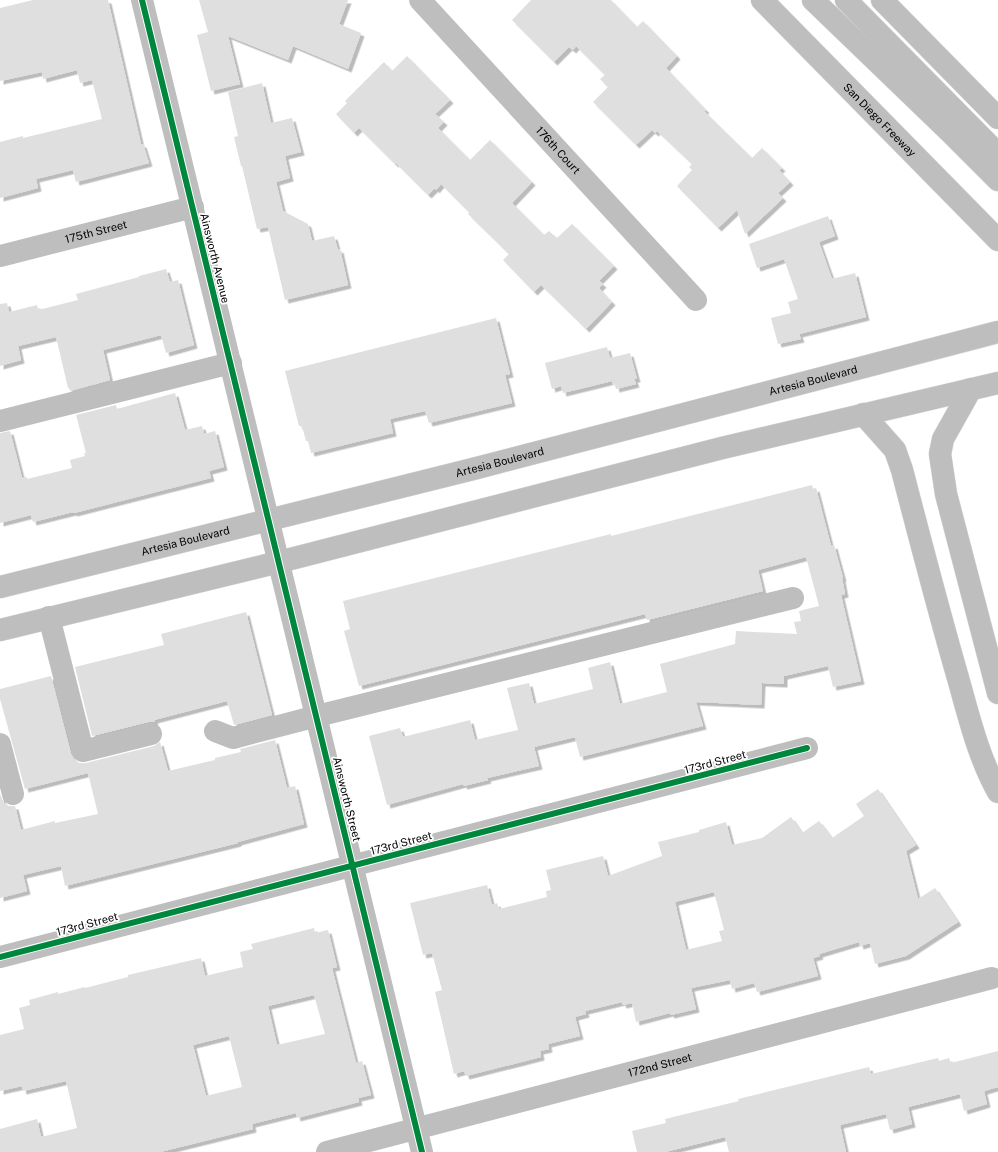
<svg xmlns="http://www.w3.org/2000/svg" width="998" height="1152" font-family="'Public Sans',sans-serif">
<defs>
<filter id="shadow"><feDropShadow dx="3.5" dy="3.5" stdDeviation="0" flood-color="#0004"/></filter>
</defs>
<rect width="100%" height="100%" fill="#fff"/>
<g fill="#dfdfdf" fill-rule="evenodd" filter="url(#shadow)">
<path d="M33,0h75l33,144h2l6,19 -73,19 -3,-12 -37,9 2,9 -38,10v-56l23,-6v2l79,-19 -10,-39 -12,3 -3,-13 -34,9 -1,-7 -42,9v-73z"/>
<path d="M199,0h149l-9,24 22,9 -13,36 -55,-23 -5,14 -60,-24 12,48 -29,7 -14,-56 11,-3z"/>
<path d="M531,0h80l26,27 6,-6 34,35 -11,12 40,42 -2,1 48,47 10,-10 20,20 -3,2 11,12 -12,11 5,5 -38,36 -8,-24 -19,18 -41,-42 15,-16 -3,-3 3,-3 -35,-33 -2,2 -3,-3 -16,15 -43,-43 15,-15 -8,-8 5,-4 -29,-29 -3,4 -4,-3 -15,15 -42,-42z"/>
<path d="M407,56l43,44 -15,14 9,8 -6,6 32,32 20,-20 42,42 -20,21 32,32 5,-4 8,7 15,-14 42,42 -15,15 4,3 -4,4 13,14 -26,27 -45,-44 -7,7 -31,-32 6,-6 -41,-40 1,-1 -1,-2 -27,-27 -5,6 -1,-2 -7,7 -32,-32 -1,1 -36,-36 -5,5 -18,-19 11,-11 -2,-2 39,-39 8,9z"/>
<path d="M262,83l9,40 21,-5 9,34 -16,4 5,22 -14,4 7,29 25,13 4,17 22,-5 4,14 2,-1 8,36 -63,15 -17,-73 -11,2 -15,-63h-1l-7,-29 4,-1 -10,-44z"/>
<path d="M828,216l7,20 -16,6 13,37 23,-6 11,44 -67,17 2,5 -23,5 -7,-26 20,-5 -3,-11 10,-3 -14,-40 -27,9 -8,-24z"/>
<path d="M166,269l4,13 8,-2 16,65 -28,8 -5,-18 -58,15 7,30 -40,11 -1,-3h-1l-12,-51 -38,9 3,14 -21,6v-62l7,-1 2,9 28,-7 1,5 40,-10 -2,-6 63,-17v-1z"/>
<path d="M496,318l14,56 -5,1 7,28 -83,20 -4,-12 -35,8 3,14 -82,20 -3,-12h-2l-4,-15h-3l-14,-55z"/>
<path d="M607,347l3,11 20,-5 7,26h-3l2,5 -20,5 -1,-5 -2,1 -1,-4 -49,12 -2,-7 -9,3 -7,-26z"/>
<path d="M175,393l10,37 17,-4 2,8 11,-3 9,36 -15,4 2,7 -137,35 -1,-1 -40,10 -2,-7 -31,8v-90l10,-2 12,47 5,-1v2l45,-11 -2,-8 15,-4 -1,-3h2l-10,-38 40,-10 1,4z"/>
<path d="M812,485l1,4 3,-1 15,58 3,-1 9,33h-1l3,16 -4,1 20,86 -28,6 -5,-21 -44,10v8l-22,-1 -1,22 -65,-3 7,24 -123,31 -5,-20 -41,10 5,19 -52,12 1,2 -24,6 -1,-2 -76,21 -18,-69 31,-8 3,9 67,-17 5,20 43,-10 -11,-42 22,-5 5,21 59,-15 -5,-21 22,-6 10,42 47,-12 -7,-28 75,-20 1,-13 61,3 -3,-12 7,-1 -2,-10 20,-5 -13,-49 -48,13 5,21 -116,29 -2,-6 -286,72 -15,-55 6,-2 -7,-28 268,-67v2z"/>
<path d="M246,612l26,103 -38,10 -7,-24 -73,19 1,2h-7l-56,14 -17,-69 89,-22 -3,-11z"/>
<path d="M51,676l20,78 3,5 5,4h7l68,-17 6,-4 8,29 47,-11v-2l26,-6 -1,-3 35,-9 12,48 8,-2 9,38 -66,18v1l-173,43 -4,-20 -38,9 4,16 -27,7v-104l4,9 5,3h6l6,24 34,-9v2l43,-9 -10,-41 -63,16 -25,-90v-10z"/>
<path d="M878,789l38,56 -10,6 12,48 17,-11 23,34 -52,34 -31,8 -5,-21 -10,3 -1,-4 -40,12 1,2 -7,2 5,18 -61,16 -3,-9 -22,6 -2,-9 -39,8 5,21 -25,6 -1,-2 -34,9 -4,-19 -9,2 -1,-3 -37,9 1,3 -11,3 5,19 -32,8 1,5 -9,2 1,6 -75,19 -2,-5 -10,3 -19,-82 7,-2 -10,-37 -9,2 -13,-52 77,-18 5,20 5,-2 2,6 48,-12 -1,-6 5,-1 -5,-20 57,-14 5,20 54,-20 -4,-14 41,-10v-2l27,-8 6,23 30,-7 29,-21 11,16 17,-12 13,17 32,-22 -8,-12zM714,892l10,38 -5,1 3,10 -36,9 -11,-48z"/>
<path d="M314,928l1,5 13,-3 9,37 -5,1 24,95 6,-2 9,34 -13,3 1,4 -62,16 -1,-5 -44,11 1,5 -93,23h-160v-23l37,-10 4,18 36,-9 -11,-47 -43,10 -1,-5 -22,5v-56l24,-6 -5,-21 11,-3 -1,-5 29,-8v2l27,-7v1l43,-11v-2l73,-17 4,18 38,-9 -3,-15 13,-3 -2,-5zM314,995l11,39 -48,11 -9,-39zM229,1036l13,51 -36,9 -13,-51z"/>
<path d="M998,1051v36l-14,4 3,13 -23,7 -4,-17 -52,13 4,17 -22,6 -4,-16 -46,11 6,27h-117l-4,-15 -60,15h-28l-5,-21 34,-8 -1,-4 74,-18 -1,-2 131,-32 2,7 67,-16 1,3 10,-3 2,5z"/>
</g>
<g fill="none" stroke-linecap="round" stroke-linejoin="round">
<g stroke="#dbdbdb" stroke-width="23">
<g id="major">
<path id="s4" d="M0,587l473,-118 525,-137"/>
<path d="M0,630l279,-68 443,-114 276,-65"/>
</g>
</g>
<g stroke="#dbdbdb" stroke-width="23">
<g id="highway">
<path id="s5" d="M762,0l236,240"/>
<path d="M813,0l138,133 47,47"/>
<path d="M846,0l152,154"/>
<path d="M882,0l116,118"/>
<path d="M971,389l-28,50 -3,15 6,40 52,199"/>
<path d="M863,414l32,36 7,20c18,69 36,139 56,208 11,39 20,78 40,114"/>
</g>
</g>
<g stroke="#bebebe" stroke-width="22">
<path d="M142,0l280,1152"/>
<path id="s1" d="M420,0l276,300"/>
<path id="s2" d="M0,256l193,-49"/>
<path d="M0,421l231,-58"/>
<path d="M49,617l34,134 68,-17"/>
<path d="M215,731l18,7 84,-22 476,-118"/>
<path d="M0,744l13,50"/>
<path d="M0,957l807,-209"/>
<path id="s3" d="M327,1152l665,-174"/>
</g>
<use href="#major" stroke="#bebebe" stroke-width="22"/>
<use href="#highway" stroke="#bebebe" stroke-width="22"/>
<g stroke="#fff" stroke-width="8">
<g id="cycleway">
<path d="M142,0l280,1152"/>
<path d="M0,957l807,-209"/>
</g>
</g>
<use href="#cycleway" stroke="#00873e" stroke-width="6"/>
</g>
<g text-anchor="middle" stroke-width="3.5" stroke-linejoin="round" paint-order="stroke">
<g font-size="11" fill="#000" stroke="#fff">
<text dy="4" stroke="none"><textPath href="#s5" startOffset="168">San Diego Freeway</textPath></text>
<text dy="4" stroke="none"><textPath href="#s1" startOffset="204">176th Court</textPath></text>
<text dy="4" stroke="none"><textPath href="#s2" startOffset="99">175th Street</textPath></text>
<text transform="translate(215 258) rotate(76)" y="4">Ainsworth Avenue</text>
<text dy="4" stroke="none"><textPath href="#s4" startOffset="839">Artesia Boulevard</textPath></text>
<text dy="4" stroke="none"><textPath href="#s4" startOffset="515">Artesia Boulevard</textPath></text>
<text dy="4" stroke="none"><textPath href="#s4" startOffset="191">Artesia Boulevard</textPath></text>
<text transform="translate(715 762) rotate(-15)" y="4">173rd Street</text>
<text transform="translate(347 799) rotate(76)" y="4">Ainsworth Street</text>
<text transform="translate(401 843) rotate(-15)" y="4">173rd Street</text>
<text transform="translate(87 924) rotate(-15)" y="4">173rd Street</text>
<text dy="4" stroke="none"><textPath href="#s3" startOffset="344">172nd Street</textPath></text>
</g>
</g>
</svg>
